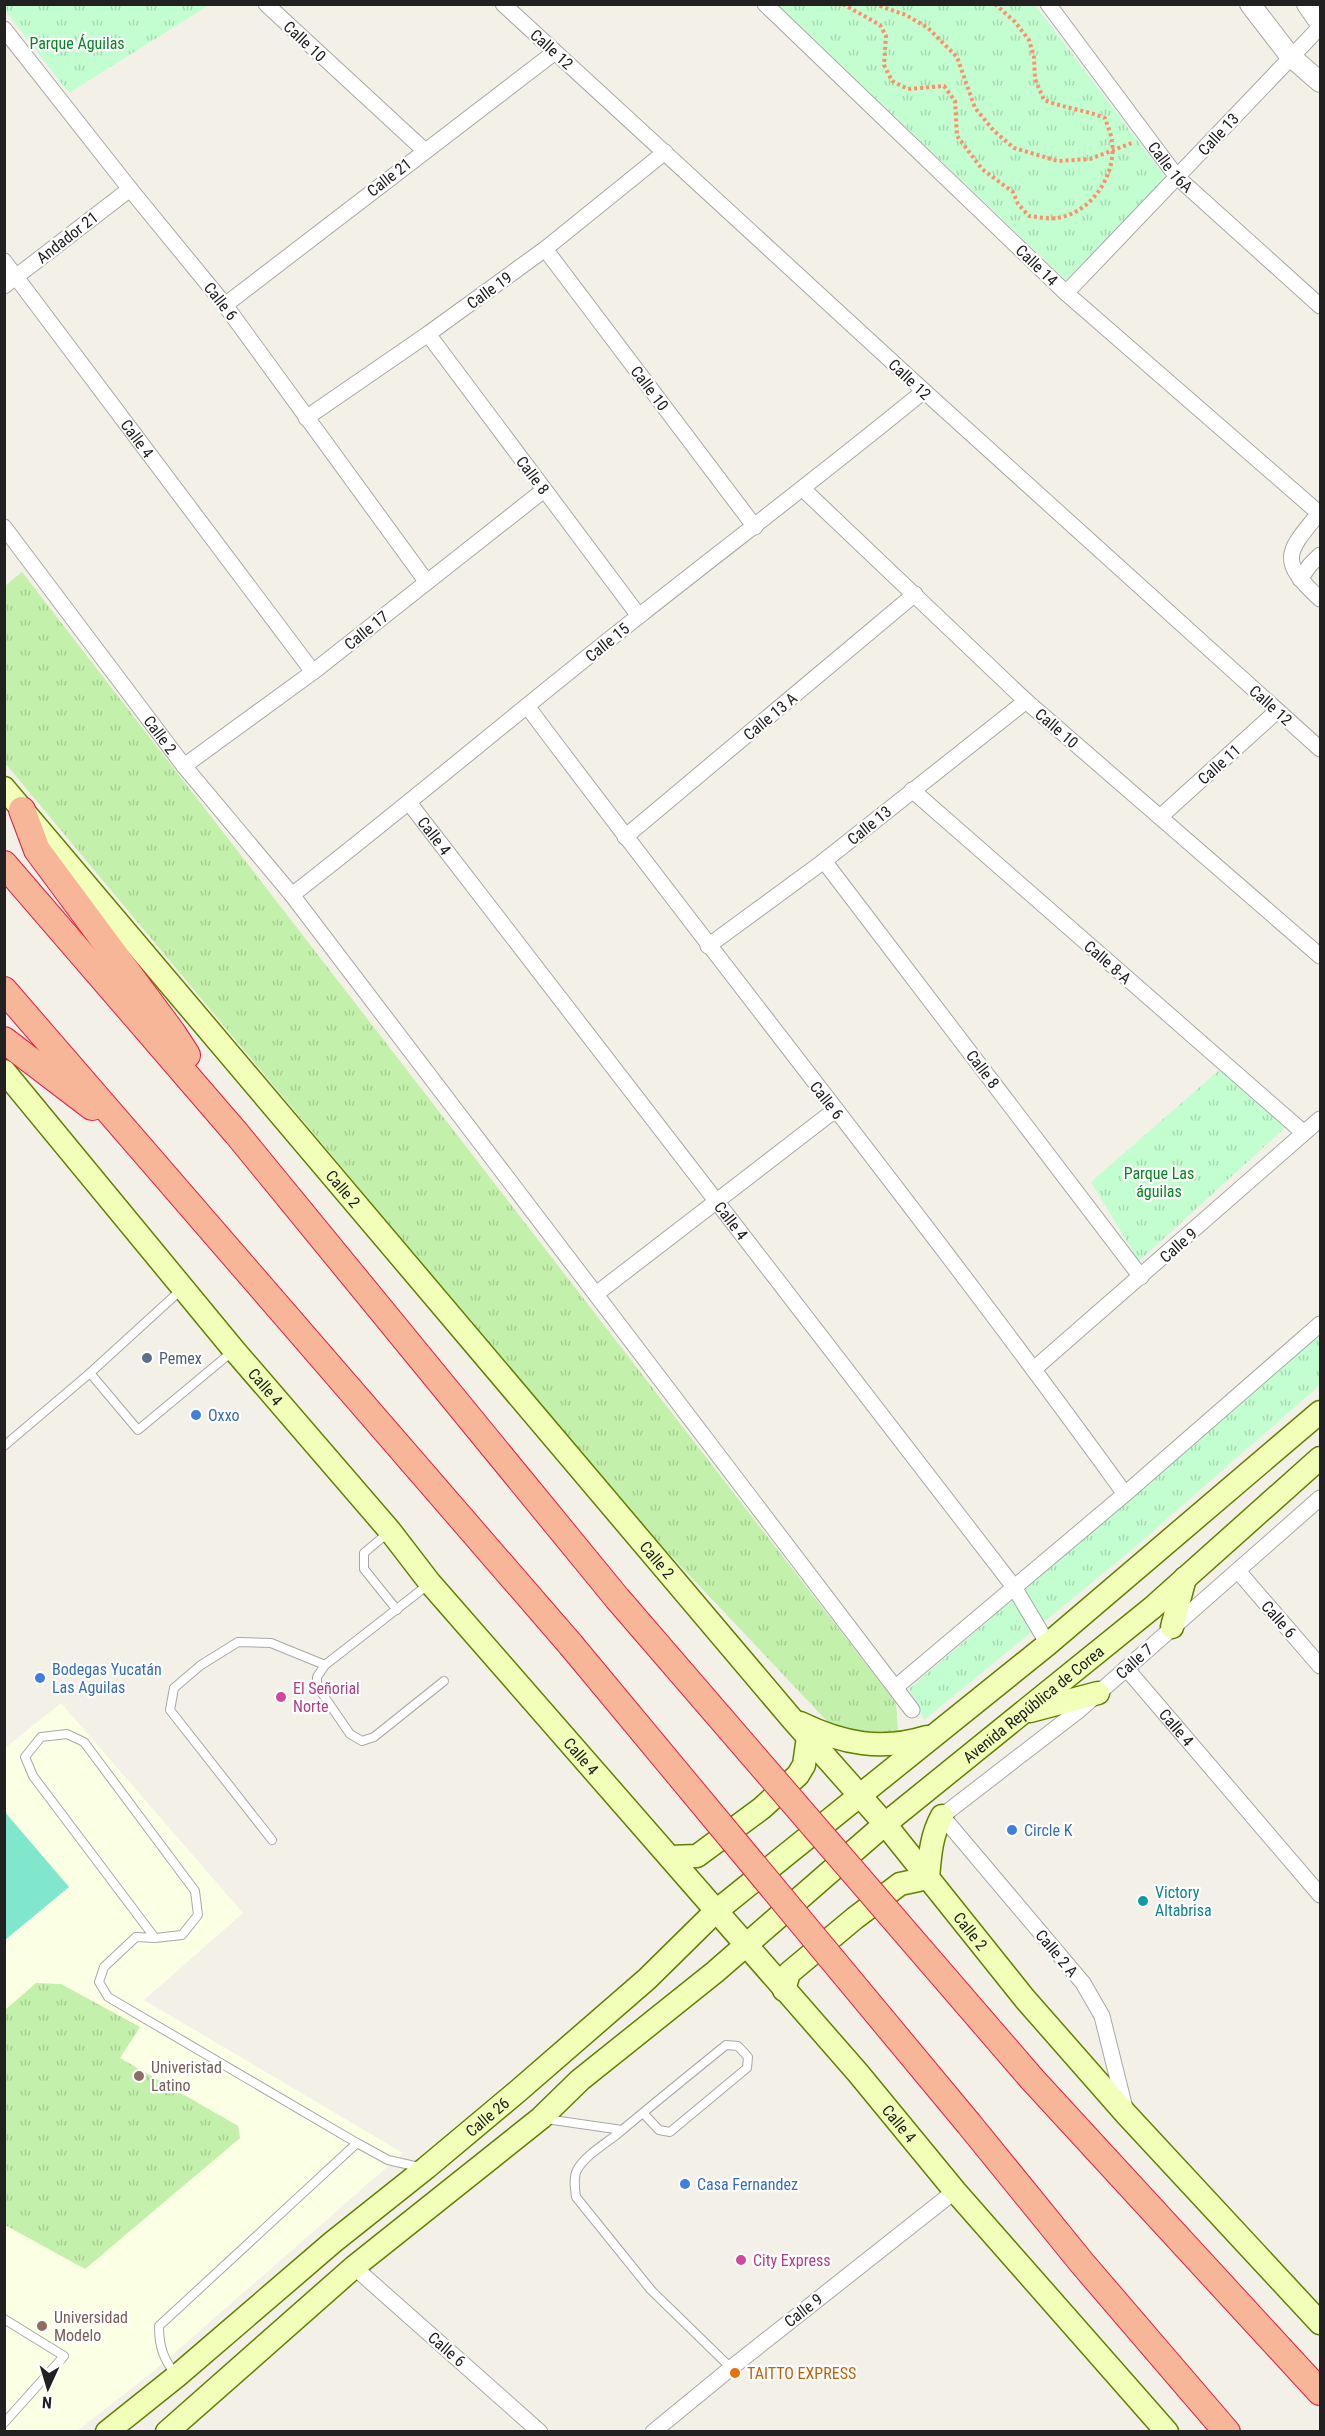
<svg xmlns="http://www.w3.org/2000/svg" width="1325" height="2436" font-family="'Roboto Condensed',sans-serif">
<defs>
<pattern id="grass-tufts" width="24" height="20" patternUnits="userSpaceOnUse" patternTransform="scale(1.5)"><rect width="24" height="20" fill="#c3f0aa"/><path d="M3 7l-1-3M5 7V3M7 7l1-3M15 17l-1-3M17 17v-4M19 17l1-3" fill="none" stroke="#a7ce92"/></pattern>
<pattern id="park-tufts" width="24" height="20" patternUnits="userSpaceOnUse" patternTransform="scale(1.5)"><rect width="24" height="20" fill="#c2fecf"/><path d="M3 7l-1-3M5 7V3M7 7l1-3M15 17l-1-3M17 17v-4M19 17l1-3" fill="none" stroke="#a6d9b1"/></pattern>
</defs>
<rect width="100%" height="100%" fill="#f2f0e7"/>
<path fill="#fbffe4" d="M61,1703l182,210 -99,87 259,153 -248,217 -78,61 -72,1v-684z"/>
<g fill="url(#grass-tufts)">
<path d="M22,572l874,1131 2,29 -55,6 -219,-232 -619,-743v-177z"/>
<path d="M36,1983l25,1 79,43 -20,31 118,68 2,12 -155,131 -80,-44v-215z"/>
</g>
<g fill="url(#park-tufts)">
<path d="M5,4h204v1l-140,88 -64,-83z"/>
<path d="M778,5h257l131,173 -99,103z"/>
<path d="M1224,1066l64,59 -149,136 -48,-79z"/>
<path d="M1320,1335v50l-192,168 -204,167 -15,-31z"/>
</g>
<path fill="#80e7cd" d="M4,1811l65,76 -64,53h-1z"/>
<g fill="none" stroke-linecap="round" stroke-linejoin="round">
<g stroke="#a8a8a8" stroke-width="10">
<g id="service">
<path d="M90,1373l48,57 95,-79"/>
<path d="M4,1446l86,-73 92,-84"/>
<path d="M389,1532l-25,21v16l33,41"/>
<path d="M325,1665l-8,12v9l33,48 12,7 12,-4 70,-56"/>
<path d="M272,1840l-102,-130 4,-22 27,-23 37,-23 33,1 54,22 104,-81"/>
<path d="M155,1938l-122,-162 -8,-19 16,-20 26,-3 17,8 111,149 3,24 -16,20 -27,3 -19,-1 -32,30 -5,15 9,15 249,146 31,17 31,7"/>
<path d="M643,2113l16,17 11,2 77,-64 1,-11 -10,-11 -12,-1c-37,30 -74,60 -111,91 -12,9 -30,20 -38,34 -4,8 -2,18 -1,27l75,93 80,78"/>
<path d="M546,2119l76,11"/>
<path d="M4,2319l60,37 -60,67"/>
<path d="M176,2375c-13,-16 -17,-29 -17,-49l198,-183"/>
</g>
</g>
<g stroke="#a8a8a8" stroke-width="17">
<g id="minor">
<path d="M266,4l158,146"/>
<path d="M503,4l421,387 396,358"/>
<path d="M765,4l301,289 254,221"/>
<path id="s1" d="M1048,4l129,173 143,129"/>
<path d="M4,29l126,160 95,116 201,276"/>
<path d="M545,249l210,278"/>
<path id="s2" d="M4,261l309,411"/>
<path d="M4,286l126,-97"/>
<path d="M1066,293l254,-266"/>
<path d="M225,305l330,-253"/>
<path d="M428,334l211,282"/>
<path d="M306,418l122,-84 117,-85 120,-97"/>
<path d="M803,489l223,212 294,255"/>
<path d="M1320,512c-34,41 -42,48 0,87"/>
<path id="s3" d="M4,527l180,239 108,129 620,815"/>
<path d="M1300,579l10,-14 10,-10"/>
<path d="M527,706c198,264 405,521 598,788"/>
<path d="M184,766l129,-94 231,-182"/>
<path d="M912,790l392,343"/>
<path id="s4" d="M410,804l604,783 34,57"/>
<path d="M1160,817l117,-106"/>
<path d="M625,837l290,-243"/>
<path d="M824,861l317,416"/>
<path d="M292,895c117,-91 230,-187 347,-279 95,-75 191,-148 285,-225"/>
<path d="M708,946l116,-85 202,-160"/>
<path d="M596,1294l239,-184"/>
<path d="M1034,1369l286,-250"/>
<path d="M1238,1571l82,95"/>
<path id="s5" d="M1126,1668l194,227"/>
<path d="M896,1687l229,-193 195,-170"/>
<path d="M1125,2108l-23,-92 -19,-33 -141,-167 136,-105 242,-213"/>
<path d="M354,2267l186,165"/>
<path d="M653,2432l78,-64 224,-177"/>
</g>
</g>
<g stroke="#a8a8a8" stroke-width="22">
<g id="tertiary">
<path d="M1250,4l40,52 30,26"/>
<path d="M1307,4l13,19"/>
</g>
</g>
<g stroke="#618100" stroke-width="25">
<g id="secondary">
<path id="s6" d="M4,788l788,931 93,105 140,175 101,115 194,209"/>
<path id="s7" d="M4,1071l230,279 156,181 40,52 428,490 97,118 212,241"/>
<path d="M1172,1627l13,-49"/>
<path d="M1030,1711l68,-18"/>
<path d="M800,1723c43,21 82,28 127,14"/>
<path d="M670,1857l27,-1 65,-48 36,-33 6,-10 4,-28"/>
<path d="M784,1990l5,-17 66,-55 45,-34 28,-6c2,-23 3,-42 14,-62"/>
<path id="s8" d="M107,2432l70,-56 156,-134 93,-74 92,-77 129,-112 68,-67 333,-268 272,-232"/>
<path id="s9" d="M167,2432l187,-165 187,-149 39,-38 135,-108 170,-148 267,-216 168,-150"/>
</g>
</g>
<g stroke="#eb1a45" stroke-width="28">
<g id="trunk">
<path d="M22,810l15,40 135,182 15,23"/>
<path d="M4,864l233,270 380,464"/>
<path d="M4,990l567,655"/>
<path d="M4,1040l88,67"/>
<path d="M1032,2079l288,313"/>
<path d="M969,2124l113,139 145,169"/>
</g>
</g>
<g stroke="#ff8f6c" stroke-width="4" stroke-dasharray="3 3" stroke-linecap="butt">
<path d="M843,4l37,21 6,11 -2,29 8,16 16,8 36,-3 11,15 2,35 25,33 31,23 5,12 11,12c9,1 19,3 28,2 35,-5 60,-44 55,-77 -1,-8 -5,-16 -7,-23 -20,-8 -41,-10 -61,-18l-9,-21 -1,-22 -5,-17 -14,-18 -20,-18"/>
<path d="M874,4l32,11 22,13 29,29 18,51 19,23 20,17 44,13 32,-2 42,-16"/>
</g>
<use href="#service" stroke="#fff" stroke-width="8"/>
<use href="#minor" stroke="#fff" stroke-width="15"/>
<use href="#tertiary" stroke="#fff" stroke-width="20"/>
<use href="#secondary" stroke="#f2ffb9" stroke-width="22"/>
<use href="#trunk" stroke="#f7b698" stroke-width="26"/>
<g stroke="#eb1a45" stroke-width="28" stroke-linecap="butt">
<g id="trunk-bridge">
<path d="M617,1598l415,481"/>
<path d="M571,1645l398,479"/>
</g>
</g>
<use href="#trunk-bridge" stroke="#f7b698" stroke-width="26"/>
</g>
<circle fill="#5c6f8a" stroke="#fff" stroke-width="2" cx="147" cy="1358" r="6"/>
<g fill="#3f7fe0" stroke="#fff" stroke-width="2">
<circle cx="196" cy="1415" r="6"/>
<circle cx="40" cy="1678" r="6"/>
<circle cx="1012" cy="1830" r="6"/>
<circle cx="685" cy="2184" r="6"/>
</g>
<g fill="#d1479c" stroke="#fff" stroke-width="2">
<circle cx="281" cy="1697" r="6"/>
<circle cx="741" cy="2260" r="6"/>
</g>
<circle fill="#0f9aa8" stroke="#fff" stroke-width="2" cx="1143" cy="1901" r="6"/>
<g fill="#8d6e63" stroke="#fff" stroke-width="2">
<circle cx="139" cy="2076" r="6"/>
<circle cx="42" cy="2326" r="6"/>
</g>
<circle fill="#e8710a" stroke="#fff" stroke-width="2" cx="735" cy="2373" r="6"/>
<g text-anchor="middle" stroke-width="4.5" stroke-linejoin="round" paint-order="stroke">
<g font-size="16" fill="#212121" stroke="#fff">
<text transform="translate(305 41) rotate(43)" y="6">Calle 10</text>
<text transform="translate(552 49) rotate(42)" y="6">Calle 12</text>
<text transform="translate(1218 134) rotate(-47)" y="6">Calle 13</text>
<text dy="6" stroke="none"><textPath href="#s1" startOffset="204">Calle 16A</textPath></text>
<text transform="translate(389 177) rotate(-38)" y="6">Calle 21</text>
<text transform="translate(67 237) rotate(-38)" y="6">Andador 21</text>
<text transform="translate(1037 265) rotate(44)" y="6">Calle 14</text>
<text transform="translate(489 290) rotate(-36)" y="6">Calle 19</text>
<text transform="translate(221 301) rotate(52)" y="6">Calle 6</text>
<text transform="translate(910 379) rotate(43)" y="6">Calle 12</text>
<text transform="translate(650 388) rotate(53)" y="6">Calle 10</text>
<text dy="6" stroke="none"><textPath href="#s2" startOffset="222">Calle 4</textPath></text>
<text transform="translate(533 475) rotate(53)" y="6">Calle 8</text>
<text transform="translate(366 630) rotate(-39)" y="6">Calle 17</text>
<text transform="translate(607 642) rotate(-39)" y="6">Calle 15</text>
<text transform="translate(1271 705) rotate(42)" y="6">Calle 12</text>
<text transform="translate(770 716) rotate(-40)" y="6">Calle 13 A</text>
<text transform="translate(1057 728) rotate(41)" y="6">Calle 10</text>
<text dy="6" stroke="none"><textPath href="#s3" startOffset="260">Calle 2</textPath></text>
<text transform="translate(1219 764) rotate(-42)" y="6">Calle 11</text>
<text transform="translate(869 825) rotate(-39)" y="6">Calle 13</text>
<text dy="6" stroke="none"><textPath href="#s4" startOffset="40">Calle 4</textPath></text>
<text transform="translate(1108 962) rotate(41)" y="6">Calle 8-A</text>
<text transform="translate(983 1069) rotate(53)" y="6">Calle 8</text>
<text transform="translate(827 1100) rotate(52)" y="6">Calle 6</text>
<text dy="6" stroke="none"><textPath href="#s6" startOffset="525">Calle 2</textPath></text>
<text dy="6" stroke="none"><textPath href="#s4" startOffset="526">Calle 4</textPath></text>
<text transform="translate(1178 1245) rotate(-41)" y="6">Calle 9</text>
<text dy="6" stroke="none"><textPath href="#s7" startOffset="410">Calle 4</textPath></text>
<text dy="6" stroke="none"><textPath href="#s6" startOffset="1011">Calle 2</textPath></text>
<text transform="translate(1279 1619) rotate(49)" y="6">Calle 6</text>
<text transform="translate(1134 1661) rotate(-42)" y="6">Calle 7</text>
<text dy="6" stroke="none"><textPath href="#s9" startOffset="1132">Avenida República de Corea</textPath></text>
<text dy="6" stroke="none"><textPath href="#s5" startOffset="78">Calle 4</textPath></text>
<text dy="6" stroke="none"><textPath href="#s7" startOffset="896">Calle 4</textPath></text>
<text dy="6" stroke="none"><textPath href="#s6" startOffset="1497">Calle 2</textPath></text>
<text transform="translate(1057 1953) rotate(50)" y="6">Calle 2 A</text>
<text dy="6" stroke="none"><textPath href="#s8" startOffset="494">Calle 26</textPath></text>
<text dy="6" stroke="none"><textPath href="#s7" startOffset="1382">Calle 4</textPath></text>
<text transform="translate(803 2310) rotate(-38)" y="6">Calle 9</text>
<text transform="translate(447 2349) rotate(41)" y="6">Calle 6</text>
</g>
<g font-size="16" fill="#038620" stroke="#fff">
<text x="77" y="49">Parque Águilas</text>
<text x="1159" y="1179">Parque Las<tspan x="1159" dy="18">águilas</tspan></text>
</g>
<g font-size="16" fill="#4e5e75" stroke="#fff" text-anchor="start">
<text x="159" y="1364">Pemex</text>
</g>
<g font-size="16" fill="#366cbe" stroke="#fff" text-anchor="start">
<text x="208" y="1421">Oxxo</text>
<text x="52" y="1675">Bodegas Yucatán<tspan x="52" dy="18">Las Aguilas</tspan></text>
<text x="1024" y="1836">Circle K</text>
<text x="697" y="2190">Casa Fernandez</text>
</g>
<g font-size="16" fill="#b23c85" stroke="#fff" text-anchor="start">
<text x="293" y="1694">El Señorial<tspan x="293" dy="18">Norte</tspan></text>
<text x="753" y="2266">City Express</text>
</g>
<g font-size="16" fill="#0d838f" stroke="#fff" text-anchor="start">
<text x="1155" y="1898">Victory<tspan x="1155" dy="18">Altabrisa</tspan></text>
</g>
<g font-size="16" fill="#785e54" stroke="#fff" text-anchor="start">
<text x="151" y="2073">Univeristad<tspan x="151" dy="18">Latino</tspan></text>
<text x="54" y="2323">Universidad<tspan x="54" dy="18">Modelo</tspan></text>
</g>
<g font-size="16" fill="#c56008" stroke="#fff" text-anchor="start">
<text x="747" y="2379">TAITTO EXPRESS</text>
</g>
</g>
<rect width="1325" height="2436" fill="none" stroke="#212121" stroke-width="12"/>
<g transform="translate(48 2388) rotate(184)" stroke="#ffffff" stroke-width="4.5" paint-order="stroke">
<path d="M0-4.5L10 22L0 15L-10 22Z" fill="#212121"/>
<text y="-9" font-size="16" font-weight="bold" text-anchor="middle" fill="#212121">N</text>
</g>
</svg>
